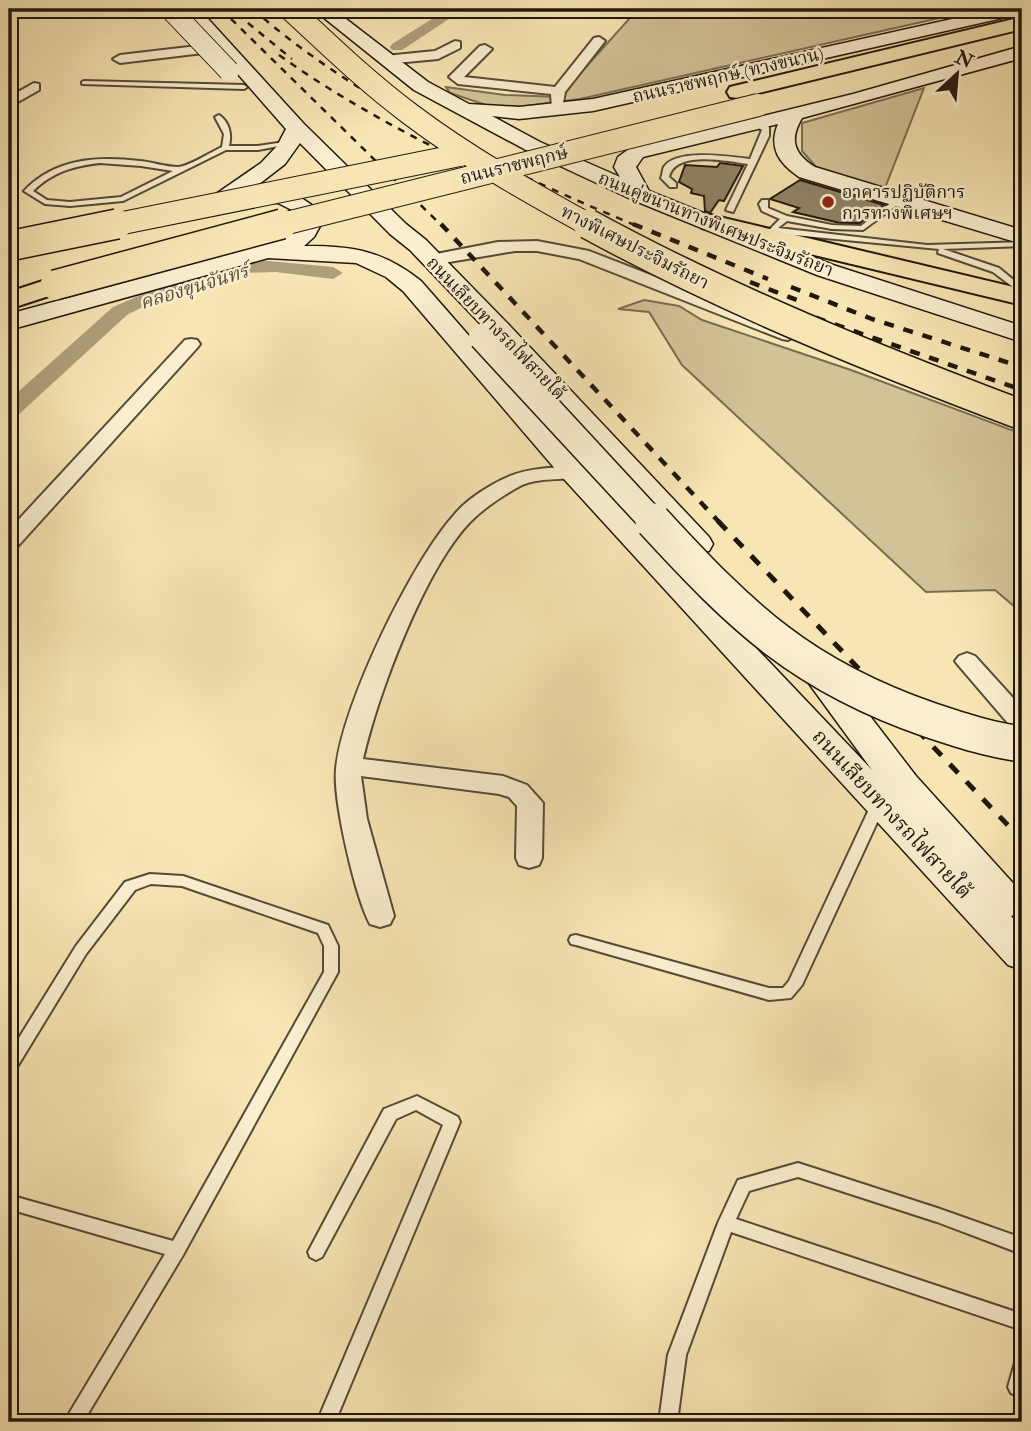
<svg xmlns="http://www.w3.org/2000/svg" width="1031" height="1431" font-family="'IM FELL Double Pica','Noto Serif Thai',serif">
<rect width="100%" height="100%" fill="#f7e5b3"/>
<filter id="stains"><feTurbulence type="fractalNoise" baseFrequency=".00286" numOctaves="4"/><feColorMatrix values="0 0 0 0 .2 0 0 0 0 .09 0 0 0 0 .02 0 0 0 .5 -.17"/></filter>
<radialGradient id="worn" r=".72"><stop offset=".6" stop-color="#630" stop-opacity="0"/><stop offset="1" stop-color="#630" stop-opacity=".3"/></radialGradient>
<g fill="#d3c297" stroke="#7a6c53" stroke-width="2">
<path d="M638,9h254l52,8 -364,82 -69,9 -22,-2 -39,-13 -4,-6 59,8 54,2z"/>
<path d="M924,88l-39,100 -67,-19 -16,-18v-28z"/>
<path d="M644,300l35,6 23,14 149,50 171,64v179l-27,-23 -69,2 -244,-227 -33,-53 -31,-3z"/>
</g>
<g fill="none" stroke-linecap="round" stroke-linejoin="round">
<g fill="#ae9f7b" fill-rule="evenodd">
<path d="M448,9h16l-62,41h-10l-2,-3 2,-3z"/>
<path d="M258,260l75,7 10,6 -10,6 -57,-7 -33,1 -49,13 -38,14 -29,15 -110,101 -8,2v-18l104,-93 67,-29 45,-13z"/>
</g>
</g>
<g fill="#908264" stroke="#21170f" stroke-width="2">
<path d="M720,163l23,3 -19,35 -5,-1 -9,13 -5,-2 -1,-15 -13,-3 1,-4 -13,-7 6,-17 32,2z"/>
<path d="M800,180l84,25 -24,18h-20l-47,-11 6,-4 -29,-9z"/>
</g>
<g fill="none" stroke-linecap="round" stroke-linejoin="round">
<g stroke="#564a38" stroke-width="4">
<g id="service">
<path d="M84,81l160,4 3,2 -3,2 -162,-5v-2z"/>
<path d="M219,115c10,7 13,19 10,31h29l33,-5 4,2 -37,7h-32l-103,51 -53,5 -25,-2 -21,-13c31,-33 74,-35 116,-30 12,1 25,6 38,6 10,0 33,-15 44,-20l2,-13 -9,-17zM100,163l41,3 32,5 -52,26 -51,5 -23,-2 -14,-9c20,-19 40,-25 67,-28z"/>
<path d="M757,122l12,5v9l-36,76 -7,-2 22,-46c-21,-3 -73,-14 -79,13l7,6v4h-6l-9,-9c1,-2 2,-9 3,-11 13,-19 67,-10 86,-8l12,-29 -9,-6z"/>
<path d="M897,198l7,2 -41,30 -31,-1 -45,-8 -9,7 149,17 95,-3v4l-79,3 56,19 23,19v7l-29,-22 -55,-19 1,-4 -166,-16 -4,6 -7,-2 18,-18 -18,-8 -3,-7 3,-4h6v8l19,8 45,9 29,1z"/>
<path d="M879,798l5,2 2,3 -84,182 -11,13 -22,2 -193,-55 -5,-1 -2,-4 2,-4 5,-1 193,53h14l6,-7 83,-178 2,-3z"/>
<path d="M150,874l33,2 145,49 10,21v26l-155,283 -100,167h-19l101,-168 -156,-45v-14l164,46 151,-269v-26l-6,-13 -136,-47 -31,-2 -16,6 -49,64 -72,118 -5,1v-19l67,-108 49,-64z"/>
<path d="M417,1096l41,21 2,5 -125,300h-18l126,-297 -27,-15 -20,9 -74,138 -6,3 -6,-3 -2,-5 76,-143z"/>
<path d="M798,1163l139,45 85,30v16l-85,-32 -139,-45 -49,14 -13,28 286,95v16l-291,-98 -45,123 -9,67h-18l9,-67 50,-132 20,-43z"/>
<path d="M1022,1356v38l-5,2 -6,-3 -3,-6 8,-28z"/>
</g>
</g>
<g stroke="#564a38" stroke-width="4">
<g id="minor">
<path d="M914,9c19,-1 53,-2 68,10l-6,4 -56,-10z"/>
<path d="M599,37l6,4 -40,51 -3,16h-10l-1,-14 -93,-10 -9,-7 31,-31 5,-1 7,4 -28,28 91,10 39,-49z"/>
<path d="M455,41l5,1v6l-22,11 -53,5 -7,-4 7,-4 50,-5z"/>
<path d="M223,43l5,1v6l-108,13 -7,-4 7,-4z"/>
<path d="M34,83l5,1v6l-30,17v-10z"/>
<path d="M537,241l52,10 205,80 3,4 -9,5 -6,-1 -203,-80 -42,-8h-22l-84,14 -8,-5 8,-5 67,-13z"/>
<path d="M191,339l6,1 3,4 -3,4 -180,199 -8,1v-18l176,-190z"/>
<path d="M573,466l7,2 3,4 -3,4c-18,5 -40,1 -58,9 -17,9 -38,23 -52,37 -46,48 -92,172 -107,237l140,17 24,9 16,18 -1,55 -3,7 -10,3 -10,-3 -3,-7 1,-52 -8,-9 -10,-3 -138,-18 6,43 27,97 -4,8 -10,3 -10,-3c-15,-28 -37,-124 -34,-155 6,-64 75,-206 118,-254 13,-16 37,-31 56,-39 20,-8 42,-8 63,-10z"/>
<path d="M967,653l8,3 47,52v23l-9,-2 -54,-63 -4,-5 4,-5z"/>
</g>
</g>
<g stroke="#21170f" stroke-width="3">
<g id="secondary">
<path d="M181,9h18l105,115 102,100 20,16 83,85 200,212 4,7 -4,7 -11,2 -11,-2 -196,-216 -81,-85 -20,-16 -90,-91 -15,21 -31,24c29,1 53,6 70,31l-10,18 -10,9c48,0 78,4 117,35l162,185 289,304 -78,-107 5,-8 12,-3 12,3 93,121 104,115 2,5 -2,17 -9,3 11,12v42l-14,-5 -445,-487 -160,-187 -17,-14 -30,-14 -88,-5 -259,72v-16l269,-73 17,-10 7,-12 -10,-9 -14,-7 -59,-4 -3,-5 45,-31 16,-17 9,-17z"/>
<path d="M313,9h20l95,73 41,22 50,3 74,-8 404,-90h25l-2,5 -427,97 -74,8 -27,-3 48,26 80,35 -6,-10 4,-10 11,-8 224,-55 169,-48v12l-220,60c-13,22 -8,36 13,49l207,63v14l-223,-67c-20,-14 -31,-29 -21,-53l-135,33 -7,10 13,24 184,74 189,61v16l-205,-67 -184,-75 -107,-50 -112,-60z"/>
</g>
</g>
<g stroke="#21170f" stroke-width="4">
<g id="primary">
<path d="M1022,17v12l-284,69 -8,-1 -3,-5 3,-5z"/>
<path d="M55,277l9,2 4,6 -4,6 -55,18v-17z"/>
</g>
</g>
<g stroke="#21170f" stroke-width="4">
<path id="motorway" d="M711,215l311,74v16l-320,-77 -4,-5 4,-5z"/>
</g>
<use href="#service" fill="#faeece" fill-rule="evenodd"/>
<use href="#minor" fill="#faeece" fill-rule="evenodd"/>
<use href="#secondary" fill="#faeece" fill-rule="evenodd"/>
<use href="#primary" fill="#f7e5b3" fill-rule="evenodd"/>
<use href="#motorway" fill="#f7e5b3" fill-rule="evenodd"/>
<g stroke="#21170f" stroke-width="2.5" stroke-dasharray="7 7" stroke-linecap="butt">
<path d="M221,9l221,217"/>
<path d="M253,9c103,92 257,164 384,217"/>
<path d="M237,14l55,45"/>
<path d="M279,55c99,71 210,119 319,171"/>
</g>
<g stroke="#21170f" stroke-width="4.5" stroke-dasharray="10 10" stroke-linecap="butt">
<path d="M441,224l279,299"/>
<path d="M595,224l176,78 251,88"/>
<path d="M633,224l135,55"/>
<path d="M750,282l52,20"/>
<path d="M791,287l81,32 150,48"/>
</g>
<path stroke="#21170f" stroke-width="5" stroke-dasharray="12 12" stroke-linecap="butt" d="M718,521l304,319"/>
<g stroke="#21170f" stroke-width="22" stroke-linecap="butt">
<path id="secondary-bridge-far2" d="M170,9l59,62"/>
</g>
<g stroke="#21170f" stroke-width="29" stroke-linecap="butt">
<path id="secondary-bridge-far1" d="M482,337l172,186"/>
</g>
<g stroke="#21170f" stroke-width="38" stroke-linecap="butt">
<path id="secondary-bridge" d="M653,521c89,97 149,155 277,199 30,10 60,20 92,24"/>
</g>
<g stroke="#21170f" stroke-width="24" stroke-linecap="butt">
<g id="primary-bridge-far1">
<path d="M108,226l352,-71"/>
<path d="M275,226l483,-121"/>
</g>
</g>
<g stroke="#21170f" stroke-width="32" stroke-linecap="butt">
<g id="primary-bridge">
<path d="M9,246l108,-22"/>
<path d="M55,285l227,-61"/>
</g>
</g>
<g stroke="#21170f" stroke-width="24" stroke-linecap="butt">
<path id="motorway-bridge-far1" d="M290,9c39,36 77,73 120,105 57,43 119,78 181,112"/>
</g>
<g stroke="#21170f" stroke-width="32" stroke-linecap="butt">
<path id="motorway-bridge" d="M588,224c139,76 286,135 434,191"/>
</g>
<use href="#secondary-bridge-far2" stroke="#faeece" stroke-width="20"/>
<use href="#secondary-bridge-far1" stroke="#faeece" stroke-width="26"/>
<use href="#secondary-bridge" stroke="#faeece" stroke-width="35"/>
<use href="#primary-bridge-far1" stroke="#f7e5b3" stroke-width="22"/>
<use href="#primary-bridge" stroke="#f7e5b3" stroke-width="29"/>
<use href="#motorway-bridge-far1" stroke="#f7e5b3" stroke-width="22"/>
<use href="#motorway-bridge" stroke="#f7e5b3" stroke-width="29"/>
</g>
<circle fill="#8f2418" stroke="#faeece" stroke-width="2.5" cx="828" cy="202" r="7"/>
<g text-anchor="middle" stroke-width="5" stroke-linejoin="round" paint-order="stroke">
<g font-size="18" fill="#21170f" stroke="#faeece">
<text transform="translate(728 75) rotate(-13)" y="6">ถนนราชพฤกษ์ (ทางขนาน)</text>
<text transform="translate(514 165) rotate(-14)" y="6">ถนนราชพฤกษ์</text>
<text transform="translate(716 224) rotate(22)" y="6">ถนนคู่ขนานทางพิเศษประจิมรัถยา</text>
<text transform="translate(635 247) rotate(27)" y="6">ทางพิเศษประจิมรัถยา</text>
<text transform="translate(496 328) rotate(46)" y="6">ถนนเลียบทางรถไฟสายใต้</text>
</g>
<g font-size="18" fill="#21170f" stroke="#faeece" text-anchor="start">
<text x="842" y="198">อาคารปฏิบัติการ<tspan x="842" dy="21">การทางพิเศษฯ</tspan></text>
</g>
<g font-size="19" font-style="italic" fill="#594d3a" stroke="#faeece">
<text transform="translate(194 286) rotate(-17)" y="7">คลองขุนจันทร์</text>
</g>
<g font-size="21" fill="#21170f" stroke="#faeece">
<text transform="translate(892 814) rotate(47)" y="7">ถนนเลียบทางรถไฟสายใต้</text>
</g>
</g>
<rect width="1031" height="1431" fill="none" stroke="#f7e5b3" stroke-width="35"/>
<rect x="10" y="10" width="1010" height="1410" fill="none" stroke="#21170f" stroke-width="3.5"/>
<rect x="18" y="18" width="996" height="1396" fill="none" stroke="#21170f" stroke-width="2"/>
<g transform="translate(957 74) rotate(26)" stroke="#faeece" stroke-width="5" paint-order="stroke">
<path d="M0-5L12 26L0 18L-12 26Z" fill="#21170f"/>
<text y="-10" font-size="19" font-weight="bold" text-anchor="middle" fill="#21170f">N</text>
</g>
<rect width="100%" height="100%" filter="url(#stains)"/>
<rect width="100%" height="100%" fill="url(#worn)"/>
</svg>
